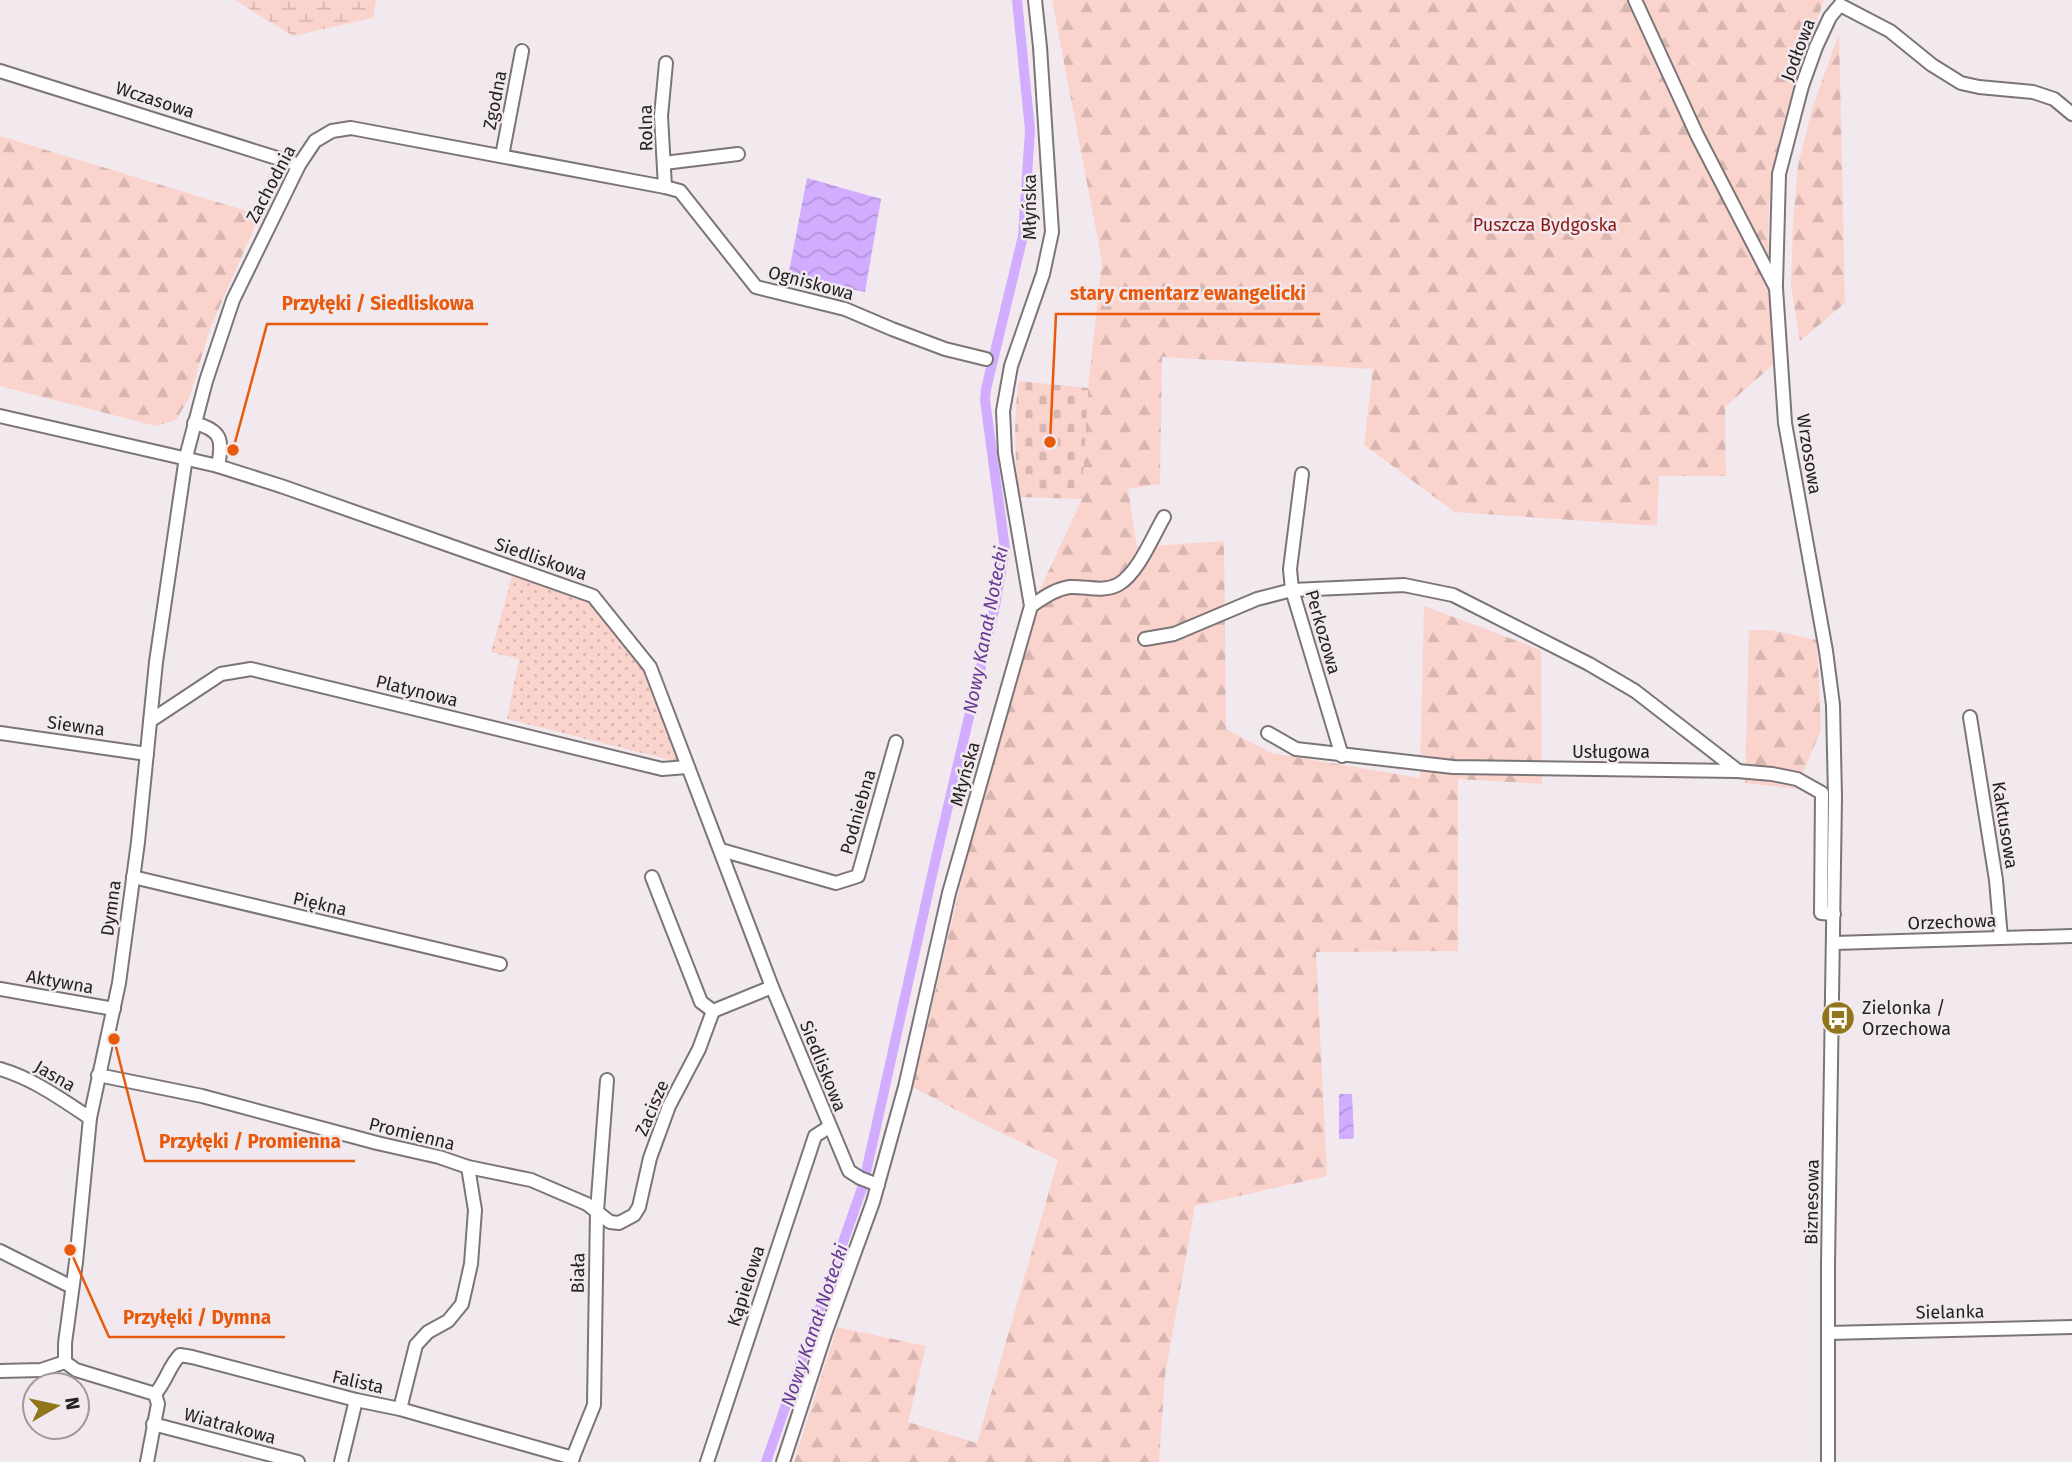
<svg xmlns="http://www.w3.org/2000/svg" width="2072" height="1462" font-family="'Fira Sans',sans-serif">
<defs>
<pattern id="grass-dots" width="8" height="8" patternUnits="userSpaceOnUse" patternTransform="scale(1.75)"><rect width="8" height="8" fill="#fbd3cd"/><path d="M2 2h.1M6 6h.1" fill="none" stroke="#d7b5b0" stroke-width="1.8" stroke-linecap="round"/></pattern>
<pattern id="forest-firs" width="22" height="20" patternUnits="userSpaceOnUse" patternTransform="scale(1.75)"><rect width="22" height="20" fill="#fbd3cd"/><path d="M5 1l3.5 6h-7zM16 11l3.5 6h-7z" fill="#d7b5b0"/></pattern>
<pattern id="wetland-marsh" width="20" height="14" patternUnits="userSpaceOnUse" patternTransform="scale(1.75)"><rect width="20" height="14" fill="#fbd3cd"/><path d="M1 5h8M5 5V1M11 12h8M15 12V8" fill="none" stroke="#d7b5b0"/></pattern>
<pattern id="cemetery-stones" width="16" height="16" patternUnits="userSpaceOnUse" patternTransform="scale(1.75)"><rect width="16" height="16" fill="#fbd3cd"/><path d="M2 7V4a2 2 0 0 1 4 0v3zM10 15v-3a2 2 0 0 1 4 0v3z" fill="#d7b5b0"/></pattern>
<pattern id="water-waves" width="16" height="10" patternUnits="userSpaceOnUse" patternTransform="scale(1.75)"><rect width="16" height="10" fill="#d1acff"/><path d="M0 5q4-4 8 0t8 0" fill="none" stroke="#b394da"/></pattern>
</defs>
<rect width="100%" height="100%" fill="#f1e9ed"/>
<path fill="url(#grass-dots)" d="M512,576l76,25 55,67 35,90 -4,3 -167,-42 12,-60 -28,-7z"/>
<g fill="url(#forest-firs)">
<path d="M1052,0h772c-21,61 -44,121 -53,185 -7,58 1,118 6,176l-52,46 1,69h-67l-2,50 -202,-14 -91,-67 9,-76 -211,-12 -2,127 -32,5 9,58 87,-6 2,188 45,24 149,25 4,-172 117,44 1,134 -84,-5v172l-142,1 11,224 -132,30 -30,169 -6,87h-365l43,-135 89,19 -18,76 69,21 81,-283 -71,-34 -74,-39 106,-452 63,-136 6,-111 14,-127z"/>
<path d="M1839,33l6,270 -45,38 -9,-55 2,-62 5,-58 14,-57z"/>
<path d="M0,136l260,79 -49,111 -22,72 -13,22 -20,6 -156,-40z"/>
<path d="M1749,630h22l46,10 4,90 -25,59 -51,-6z"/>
</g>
<path fill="url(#wetland-marsh)" d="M235,0h141l-3,18 -80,18z"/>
<path fill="url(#cemetery-stones)" d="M1019,381l69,7 -6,111 -63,-2c-4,-39 -6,-77 0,-116z"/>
<g fill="url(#water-waves)">
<path d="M807,178l74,21 -16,93 -77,-15z"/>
<path d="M1339,1094h13l2,43 -2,2h-13z"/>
</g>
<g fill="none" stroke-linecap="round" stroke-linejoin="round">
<g stroke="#d1acff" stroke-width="10">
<path d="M866,1172l69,-310 60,-256 10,-57 -20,-149 1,-11 37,-153 7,-106 -13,-130"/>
<path d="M766,1462l96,-274"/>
</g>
<g stroke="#7c7578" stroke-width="16">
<g id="minor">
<path d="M1635,0l62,135 79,153 9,135 41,228 7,54 2,92 -7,467v198"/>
<path d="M0,71l299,94"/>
<path d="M502,156l20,-105"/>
<path d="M664,163l74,-9"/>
<path d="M665,187l15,4 76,96 89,22 47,20 53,20 41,10"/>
<path d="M1776,284l3,-110 23,-88 14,-39 14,-30 10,-12 50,26 42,34 29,18 18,4 54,5 21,7 18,15"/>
<path d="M0,416l218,50 63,20 312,110 57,71 122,320 77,184 11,7 18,7"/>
<path d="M194,423c28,7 29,17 24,43"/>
<path d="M1302,474l-12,95 2,21 50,166"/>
<path d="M1031,606c12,-8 24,-17 39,-19 16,-1 34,6 49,-3 19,-11 34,-48 45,-67"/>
<path d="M1145,639l29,-5 83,-35 35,-9 112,-5 49,10 136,69 46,27 102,79"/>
<path d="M1970,717l26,163 5,58"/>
<path d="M150,721l71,-47 30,-5 411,100 25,-2"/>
<path d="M0,733l147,21"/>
<path d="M1268,733l28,16 157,18 284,4 35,3 25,5 25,14 -1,120 13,1"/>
<path d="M721,850l115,33 22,-7 38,-134"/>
<path d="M133,877l367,87"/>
<path d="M652,877l49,125 12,9 59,-24"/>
<path d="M1834,943l238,-7"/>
<path d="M0,989l114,20"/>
<path d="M0,1069c34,10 61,30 90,49"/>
<path d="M98,1075l104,21 175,47 62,14 29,10 63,13 56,24 23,18 9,1 15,-8 5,-8 11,-49 19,-52 30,-57 14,-38"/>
<path d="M0,1251l72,36"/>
<path d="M1828,1333l244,-6"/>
<path d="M65,1362v-19l11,-81 14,-144 29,-135 19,-141 18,-180 30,-205 20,-76 27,-81 66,-135 16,-24 17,-10 19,-3 314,59 -4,-71 5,-53"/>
<path d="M65,1362l11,8 79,24 3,10 -11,58"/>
<path d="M0,1371l41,-1 24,-8"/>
<path d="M155,1394c11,-12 14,-28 25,-39l12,2 164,43 44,9 173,49"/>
<path d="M400,1409l16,-64 12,-13 20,-11 14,-17 9,-40 4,-54 -7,-43"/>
<path d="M153,1424l145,38"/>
<path d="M341,1462l15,-62"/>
<path d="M571,1462l23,-57 3,-194 10,-131"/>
<path d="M707,1462l108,-326 14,-9"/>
<path d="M783,1462l42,-128 48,-132 32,-115 44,-194 82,-287 -26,-153 -2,-42 8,-45 32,-92 9,-42 -12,-185 -5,-47"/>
</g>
</g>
<use href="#minor" stroke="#fff" stroke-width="12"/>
</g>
<defs>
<g id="bus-disc" transform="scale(1.75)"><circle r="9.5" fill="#90751a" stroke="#f1e9ed"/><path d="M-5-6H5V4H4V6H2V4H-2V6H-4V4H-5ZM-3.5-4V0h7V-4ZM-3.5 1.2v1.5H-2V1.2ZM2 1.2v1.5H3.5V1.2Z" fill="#fff"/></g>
</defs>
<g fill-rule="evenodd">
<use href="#bus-disc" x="1838" y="1018"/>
</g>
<g text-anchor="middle" stroke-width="5" stroke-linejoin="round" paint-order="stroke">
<g font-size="18" fill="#242122" stroke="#f1e9ed">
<text transform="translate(1798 50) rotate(-69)" y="6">Jodłowa</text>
<text transform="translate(155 100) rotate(18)" y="6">Wczasowa</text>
<text transform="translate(495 100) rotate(-79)" y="6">Zgodna</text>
<text transform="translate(646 128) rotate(-91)" y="6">Rolna</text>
<text transform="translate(271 184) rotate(-62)" y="6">Zachodnia</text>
<text transform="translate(1030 207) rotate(-90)" y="6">Młyńska</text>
<text transform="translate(811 283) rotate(15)" y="6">Ogniskowa</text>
<text transform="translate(1809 454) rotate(81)" y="6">Wrzosowa</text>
<text transform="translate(541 559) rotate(19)" y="6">Siedliskowa</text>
<text transform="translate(1323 632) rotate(74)" y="6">Perkozowa</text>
<text transform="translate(417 691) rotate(14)" y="6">Platynowa</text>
<text transform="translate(76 726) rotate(8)" y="6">Siewna</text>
<text x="1611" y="758">Usługowa</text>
<text transform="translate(965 774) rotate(-74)" y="6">Młyńska</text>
<text transform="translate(858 812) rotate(-74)" y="6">Podniebna</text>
<text transform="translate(2005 825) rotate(81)" y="6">Kaktusowa</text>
<text transform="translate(320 904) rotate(13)" y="6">Piękna</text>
<text transform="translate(111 908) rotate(-82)" y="6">Dymna</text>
<text transform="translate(1952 922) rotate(-2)" y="6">Orzechowa</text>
<text transform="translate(60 982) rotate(10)" y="6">Aktywna</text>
<text transform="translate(823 1066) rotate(68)" y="6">Siedliskowa</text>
<text transform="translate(55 1076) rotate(30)" y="6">Jasna</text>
<text transform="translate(652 1108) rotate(-67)" y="6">Zacisze</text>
<text transform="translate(412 1134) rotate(14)" y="6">Promienna</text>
<text transform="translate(1812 1202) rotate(-89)" y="6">Biznesowa</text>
<text transform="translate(578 1273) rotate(-89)" y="6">Biała</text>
<text transform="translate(746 1286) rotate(-72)" y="6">Kąpielowa</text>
<text transform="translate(1950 1312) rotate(-1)" y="6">Sielanka</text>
<text transform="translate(358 1382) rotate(13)" y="6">Falista</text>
<text transform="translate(230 1426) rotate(15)" y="6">Wiatrakowa</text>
</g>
<g font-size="18" fill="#8c1915" stroke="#f1e9ed">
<text x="1545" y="231">Puszcza Bydgoska</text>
</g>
<g font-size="18" fill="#242122" stroke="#f1e9ed" text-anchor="start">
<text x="1862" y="1014">Zielonka /<tspan x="1862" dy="21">Orzechowa</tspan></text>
</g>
<g font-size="19" font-style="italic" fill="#693997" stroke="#f1e9ed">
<text transform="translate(985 630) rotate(-79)" y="7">Nowy Kanał Notecki</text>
<text transform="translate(814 1325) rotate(-71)" y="7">Nowy Kanał Notecki</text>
</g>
</g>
<path fill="none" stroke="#e8590c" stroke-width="2.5" d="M1050 442L1056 314H1320M233 450L267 324H488M114 1039L145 1161H355M70 1250L109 1337H285"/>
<g fill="#e8590c" stroke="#f1e9ed" stroke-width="2.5">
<circle cx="1050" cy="442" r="7"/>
<circle cx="233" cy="450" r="7"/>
<circle cx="114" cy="1039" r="7"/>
<circle cx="70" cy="1250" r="7"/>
</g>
<g font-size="19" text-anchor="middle" font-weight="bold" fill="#e8590c" stroke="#f1e9ed" stroke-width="5" stroke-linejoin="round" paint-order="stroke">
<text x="1188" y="300">stary cmentarz ewangelicki</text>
<text x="378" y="310">Przyłęki / Siedliskowa</text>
<text x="250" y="1148">Przyłęki / Promienna</text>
<text x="197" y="1324">Przyłęki / Dymna</text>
</g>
<g transform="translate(56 1406) rotate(81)"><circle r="33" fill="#f1e9ed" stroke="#9f999c" stroke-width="2"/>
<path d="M0-5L12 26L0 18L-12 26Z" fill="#90751a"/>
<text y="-10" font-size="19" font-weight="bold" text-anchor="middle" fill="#242122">N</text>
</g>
</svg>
